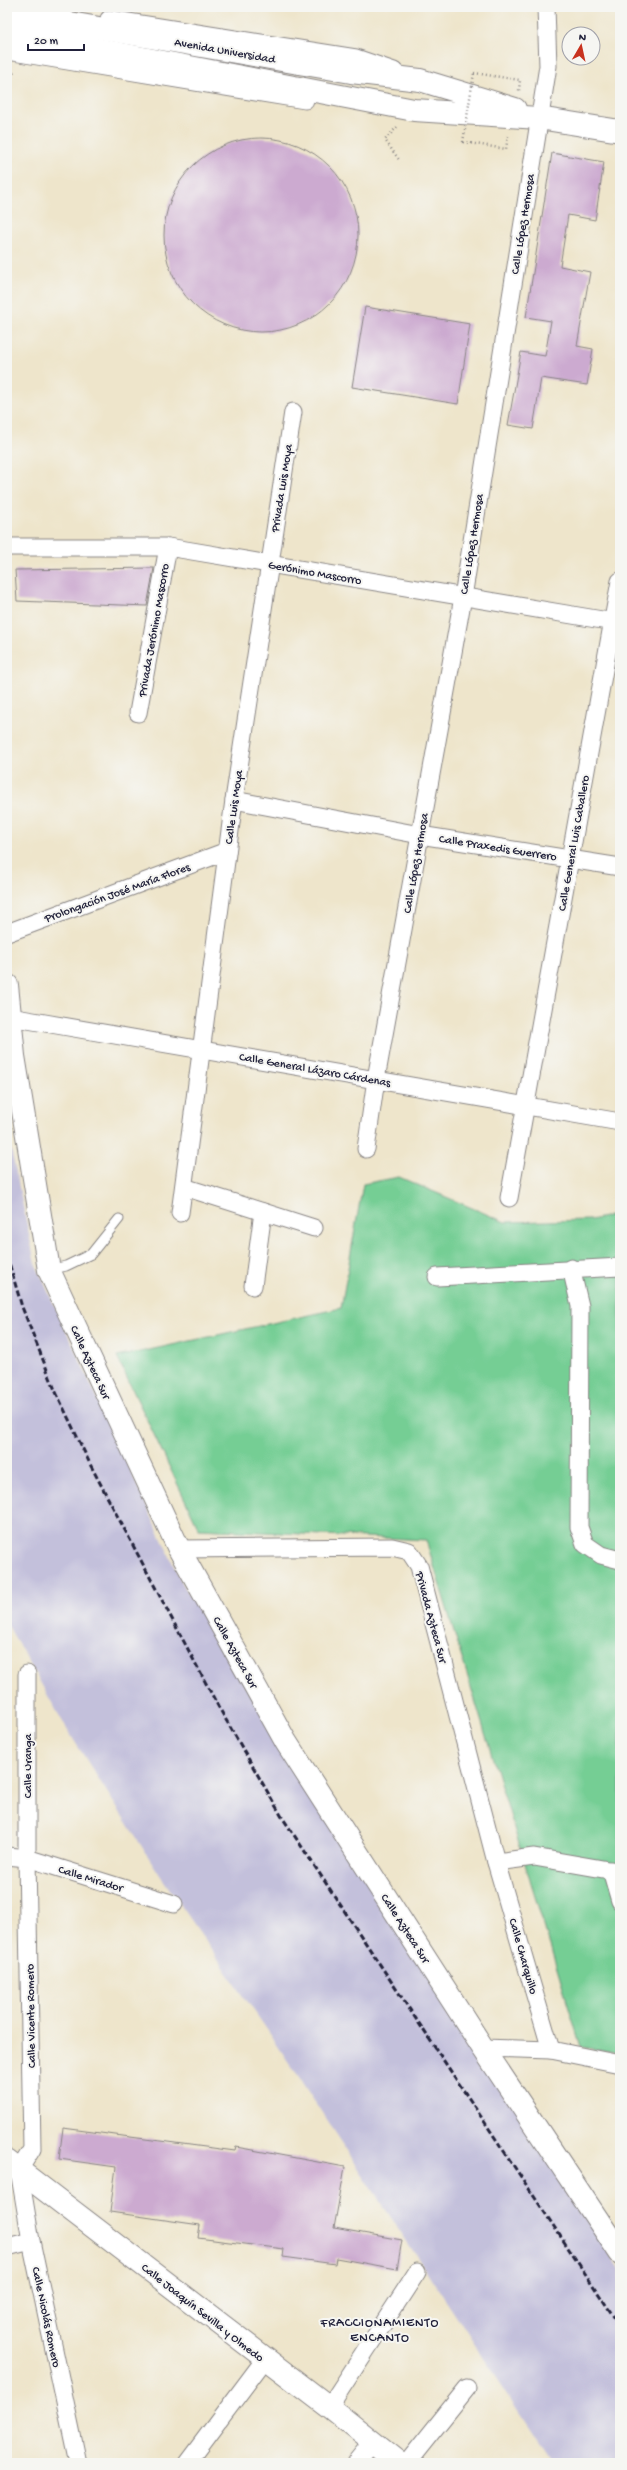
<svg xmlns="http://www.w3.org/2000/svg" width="627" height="2470" font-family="'Gochi Hand',sans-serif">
<rect width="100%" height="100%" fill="#f6f6f2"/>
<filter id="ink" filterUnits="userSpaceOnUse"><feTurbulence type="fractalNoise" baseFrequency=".025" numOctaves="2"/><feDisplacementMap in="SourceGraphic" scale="8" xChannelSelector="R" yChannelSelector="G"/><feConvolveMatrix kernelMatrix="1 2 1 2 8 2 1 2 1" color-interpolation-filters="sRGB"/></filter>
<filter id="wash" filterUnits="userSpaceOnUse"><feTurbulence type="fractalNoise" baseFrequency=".012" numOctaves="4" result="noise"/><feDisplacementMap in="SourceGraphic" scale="16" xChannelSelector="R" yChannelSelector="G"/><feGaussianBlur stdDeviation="0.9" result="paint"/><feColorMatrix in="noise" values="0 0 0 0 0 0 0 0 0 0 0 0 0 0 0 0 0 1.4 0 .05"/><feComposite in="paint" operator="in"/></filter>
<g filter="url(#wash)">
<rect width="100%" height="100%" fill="#eee5cb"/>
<path fill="#c3c0db" d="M7,1130l28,133 147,320 438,687v193h-67l-283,-429 -110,-159 -92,-144 -61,-107z"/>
<path fill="#74ce94" stroke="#4b7868" d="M399,1177l106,45 85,-2 30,-6v839l-39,-6 -155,-507 -227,-11 -82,-172 224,-49 22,-124z"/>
<g id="blocks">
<g fill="#ccaad0">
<circle cx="261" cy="235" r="97"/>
<path d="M552,153l52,9 -9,58 -27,-5 -8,51 30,6 -13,74 16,3 -6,36 -46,-7 -8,51 -25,-4 13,-73 24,4 6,-35 -25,-4z"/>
<path d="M365,307l105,17 -12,80 -106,-17z"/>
<path d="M154,568l-7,38 -130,-5 -2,-31z"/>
<path d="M63,2128l172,23 1,-4 109,20 -11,61 68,12 -5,29 -61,-11 -1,6 -52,-7 1,-8 -86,-11 2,-13 -90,-13 6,-45 -57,-8z"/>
</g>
</g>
</g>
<g filter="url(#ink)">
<use href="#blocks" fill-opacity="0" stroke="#888483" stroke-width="1"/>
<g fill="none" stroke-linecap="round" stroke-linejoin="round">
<g stroke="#888483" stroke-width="11">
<path id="lane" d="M49,1270l17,-4 25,-12 28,-35"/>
</g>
<g stroke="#888483" stroke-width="19">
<g id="street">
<path d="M109,19l247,39 38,13"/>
<path d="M7,51l298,49"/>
<path d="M7,547h161l452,76"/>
<path d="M138,713l30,-166"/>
<path d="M234,800l186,35 200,32"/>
<path d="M7,933l220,-82"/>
<path d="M10,1017l610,105"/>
<path d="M366,1149l10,-70 87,-482 85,-531 -2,-59"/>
<path d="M184,1187l130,41"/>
<path d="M509,1198l111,-617"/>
<path d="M180,1213l54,-413 59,-388"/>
<path d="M571,1268l9,38 -1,221 6,17 16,11 19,5"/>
<path d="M437,1277l183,-10"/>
<path d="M253,1286l10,-74"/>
<path d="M179,1549l213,-2 17,4 10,15 77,296 55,188"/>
<path d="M27,1674v184l5,291 -13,21 12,71 47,222"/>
<path d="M7,1856l20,2 147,46"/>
<path d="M496,1862l38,-5 86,15"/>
<path d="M611,1870l9,31"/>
<path d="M483,2048l68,2 69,14"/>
<path d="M7,2247l24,-6"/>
<path d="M329,2407l88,-135"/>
<path d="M187,2463l78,-104"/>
<path d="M355,2463l18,-22"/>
<path d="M407,2463l60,-75"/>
</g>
</g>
<g stroke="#888483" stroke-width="24">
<g id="secondary">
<path d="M7,985l7,71 35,214 130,279 107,193 197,306 137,205"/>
<path d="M7,2161l322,246 70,56"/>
</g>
</g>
<g stroke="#888483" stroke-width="24">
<g id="primary">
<path d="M7,12l344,60 69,8 95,29"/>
<path d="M7,32l407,78 125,8 81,13"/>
</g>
</g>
<g stroke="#888483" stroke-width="2.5" stroke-dasharray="1 3" stroke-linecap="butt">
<path d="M474,73l46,7 -1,11"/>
<path d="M7,78l9,-7"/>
<path d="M397,127l-12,13 15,21"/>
<path d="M463,142l43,7 2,-13"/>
</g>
<use href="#lane" stroke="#fff" stroke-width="9"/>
<use href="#street" stroke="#fff" stroke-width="17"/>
<use href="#secondary" stroke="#fff" stroke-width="22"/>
<use href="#primary" stroke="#fff" stroke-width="22"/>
<path stroke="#22223b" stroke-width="3" stroke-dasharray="6 3" stroke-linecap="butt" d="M7,1256l15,51 33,83 36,76 127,240 64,111 338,509"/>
<path stroke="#888483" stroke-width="2.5" stroke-dasharray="1 3" stroke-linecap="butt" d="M463,142l11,-69"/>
</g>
</g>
<g text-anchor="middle" stroke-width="4" stroke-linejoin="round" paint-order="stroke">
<g font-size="12" fill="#22223b" stroke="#f6f6f2">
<text transform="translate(225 50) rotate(10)" y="4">Avenida Universidad</text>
<text transform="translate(522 224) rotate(-81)" y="4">Calle López Hermosa</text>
<text transform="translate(281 488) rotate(-81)" y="4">Privada Luis Moya</text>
<text transform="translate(471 544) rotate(-81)" y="4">Calle López Hermosa</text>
<text transform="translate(315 572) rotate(10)" y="4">Gerónimo Mascorro</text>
<text transform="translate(153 630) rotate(-80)" y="4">Privada Jerónimo Mascorro</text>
<text transform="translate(233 807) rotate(-82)" y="4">Calle Luis Moya</text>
<text transform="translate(573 843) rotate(-80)" y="4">Calle General Luis Caballero</text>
<text transform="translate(498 847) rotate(9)" y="4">Calle Praxedis Guerrero</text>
<text transform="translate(415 863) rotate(-80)" y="4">Calle López Hermosa</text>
<text transform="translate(117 892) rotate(-20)" y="4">Prolongación José María Flores</text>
<text transform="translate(315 1069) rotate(10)" y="4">Calle General Lázaro Cárdenas</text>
<text transform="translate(91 1362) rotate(65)" y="4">Calle Azteca Sur</text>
<text transform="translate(432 1617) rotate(75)" y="4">Privada Azteca Sur</text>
<text transform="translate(236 1652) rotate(61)" y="4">Calle Azteca Sur</text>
<text transform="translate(27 1766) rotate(-90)" y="4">Calle Uranga</text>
<text transform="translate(91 1878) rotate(17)" y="4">Calle Mirador</text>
<text transform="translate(406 1928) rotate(57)" y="4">Calle Azteca Sur</text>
<text transform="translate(524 1956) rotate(74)" y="4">Calle Charquillo</text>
<text transform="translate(30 2016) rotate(-91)" y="4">Calle Vicente Romero</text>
<text transform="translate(203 2312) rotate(38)" y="4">Calle Joaquín Sevilla y Olmedo</text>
<text transform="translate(47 2317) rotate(78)" y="4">Calle Nicolás Romero</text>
</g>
<g font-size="13" letter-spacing="1" fill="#22223b" stroke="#f6f6f2">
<text x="380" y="2326">FRACCIONAMIENTO<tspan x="380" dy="15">ENCANTO</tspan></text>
</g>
</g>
<rect width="627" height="2470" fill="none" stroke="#f6f6f2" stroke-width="24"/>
<g transform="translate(581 46) rotate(9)"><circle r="19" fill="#f6f6f2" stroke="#a1a1a9"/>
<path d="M0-3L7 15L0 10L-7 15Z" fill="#c8321e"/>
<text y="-6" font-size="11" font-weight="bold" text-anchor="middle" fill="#22223b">N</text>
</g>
<path d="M28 44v6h56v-6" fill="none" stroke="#22223b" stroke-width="2"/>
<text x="34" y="44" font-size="12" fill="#22223b" stroke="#f6f6f2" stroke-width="3" paint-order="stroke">20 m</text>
</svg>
